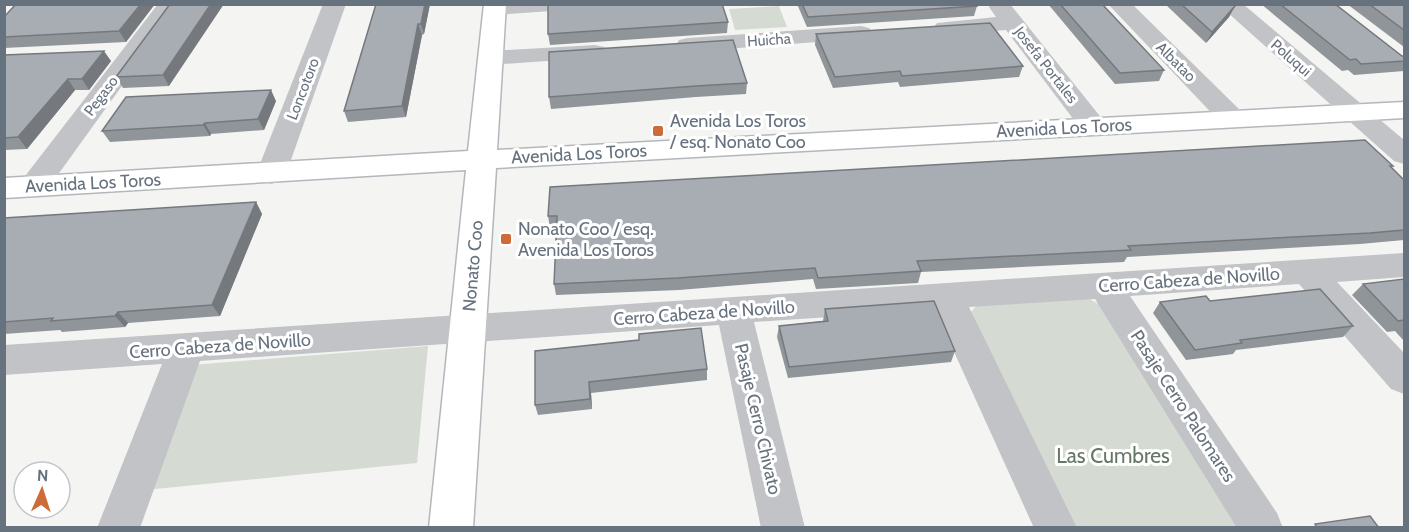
<svg xmlns="http://www.w3.org/2000/svg" width="1409" height="532" font-family="Cabin,sans-serif">
<rect width="100%" height="100%" fill="#f4f5f2"/>
<g fill="#d5dbd3">
<path d="M779,6l8,21 -52,3 -6,-21z"/>
<path d="M1088,298l12,7 141,222h-170l-103,-211 8,-10z"/>
<path d="M428,346l-11,117 -272,27 46,-125z"/>
</g>
<g fill="none" stroke-linecap="round" stroke-linejoin="round">
<g stroke="#b3b7bb" stroke-width="3">
<path id="secondary" d="M484,4h22l-9,146 907,-48v16l-908,50 -23,360h-44l37,-358 -462,28v-20l464,-27z"/>
</g>
<g fill="#c1c3c6" fill-rule="evenodd">
<path d="M158,4h23l-137,190 -11,3 -11,-3 -4,-7 4,-7z"/>
<path d="M323,4h23l-60,170 -5,7 -10,3 -10,-3 -5,-7z"/>
<path d="M486,4h77l-3,5 -8,2 -57,4 -8,-2 -3,-5z"/>
<path d="M990,4h20l93,116 4,6 -4,6 -10,2 -10,-2 -77,-102 -61,5 -8,-2 -4,-5 4,-5 59,-6 -7,-10z"/>
<path d="M1108,4h24l111,109 4,6 -4,6 -10,2 -10,-2z"/>
<path d="M1218,4h25l161,136v24l-10,-3z"/>
<path d="M861,26l8,2 4,5 -4,5 -181,14 -9,-2 -3,-5 3,-5 9,-2z"/>
<path d="M595,45l9,2 3,5 -3,5 -114,8 -9,-2 -3,-5 3,-5 9,-2z"/>
<path d="M1404,253v24l-67,5 67,71v41l-13,-5 -92,-105 -169,12 147,217 6,15h-46l-142,-229 -126,8 108,221h-43l-99,-218 -181,12 51,206h-44l-42,-203 -519,36 -60,167h-43l65,-164 -158,11v-30z"/>
</g>
<use href="#secondary" fill="#fff" fill-rule="evenodd"/>
</g>
<g fill="#90959a">
<path d="M155,4l-29,38 -122,6v-31z"/>
<path d="M170,4l-1,82 -46,2 -7,-11z"/>
<path d="M376,4h54l-6,30 -2,1 -16,82 -58,5 -4,-11z"/>
<path d="M797,4h179l1,2 -3,10 -167,11z"/>
<path d="M1048,4h54l62,66 -5,11 -44,3z"/>
<path d="M1165,4h68l2,2 -6,11 -23,26z"/>
<path d="M1261,4h74l67,52h2v15l-50,4 -6,-5 -6,1z"/>
<path d="M1347,4h57v43z"/>
<path d="M728,22l-1,11 -177,12 -2,-11z"/>
<path d="M816,34l207,32 -4,11 -119,10 -2,-5 -65,6 -18,-43z"/>
<path d="M549,52l198,31 -1,11 -50,3 -145,12 -2,-12z"/>
<path d="M4,55l107,6 -22,29h-14l-48,59 -23,1z"/>
<path d="M276,101l-12,29 -53,4 -1,2 -100,6 -8,-11z"/>
<path d="M1393,166l-2,2 13,12v60l-44,4 -233,13 -3,5 -203,10 -3,11 -102,6 -3,-10 -134,11 -123,5 -2,-11 3,-57 -7,1 -2,-12z"/>
<path d="M256,202l6,12 -42,102 -92,7 -3,4 -63,5 -2,-2 -56,4v-116z"/>
<path d="M1404,279v62l-9,-10 -8,1 -35,-37 11,-11z"/>
<path d="M1210,301l143,25 -10,11 -107,13 -3,4 -47,6 -33,-47 7,-11z"/>
<path d="M825,309l130,42 -4,11 -163,16 -11,-41 2,-11 44,-5z"/>
<path d="M535,351l172,18v11l-116,13 1,16 -54,6 -3,-10z"/>
</g>
<g fill="#75797d">
<path d="M141,4h14l-29,38 -7,-11z"/>
<path d="M211,4h13l-55,82 -6,-11z"/>
<path d="M425,4h5l-6,30 -3,-10z"/>
<path d="M1235,6l-6,11 -23,26 6,-11z"/>
<path d="M418,24l4,11 -16,82 -4,-11z"/>
<path d="M104,51l7,10 -22,29 -7,-11z"/>
<path d="M68,79l7,11 -48,59 -9,-12z"/>
<path d="M271,90l5,11 -12,29 -6,-11z"/>
<path d="M205,123l6,11 -1,2 -7,-11z"/>
<path d="M256,202l6,12 -42,102 -8,-11z"/>
<path d="M118,312l10,11 -3,4 -10,-11z"/>
<path d="M589,382l2,11 1,16 -2,-10z"/>
</g>
<g fill="#a7adb3" stroke="#75797d" stroke-width="1.5">
<path d="M16,4h125l-22,27 -115,6v-20z"/>
<path d="M170,4h41l-48,71 -47,2z"/>
<path d="M376,4h49l-4,20h-3l-16,82 -58,5z"/>
<path d="M548,4h174l6,18 -180,12z"/>
<path d="M802,4h174l1,2 -169,11z"/>
<path d="M1060,4h42l62,66 -44,3z"/>
<path d="M1181,4h52l2,2 -23,26z"/>
<path d="M1280,4h55l67,52h2v5l-43,3 -5,-5 -6,1z"/>
<path d="M1369,4h35v26z"/>
<path d="M990,23l33,43 -121,10 -2,-5 -65,6 -19,-43z"/>
<path d="M733,40l14,43 -51,3 -147,11v-45z"/>
<path d="M104,51l-22,28h-14l-50,58 -14,1v-83z"/>
<path d="M271,90l-13,29 -53,4 -2,2 -101,6 24,-34z"/>
<path d="M1365,140l28,26h-3l14,14v50l-34,3 -242,13 3,4 -214,11 4,10 -103,7 -3,-10 -137,10 -124,6 3,-68h-9l2,-29z"/>
<path d="M256,202l-44,103 -94,7 -3,4 -64,5 2,-3 -49,4v-104z"/>
<path d="M1404,279v41l-6,1 -35,-37z"/>
<path d="M1320,289l33,37 -113,14 2,3 -47,7 -35,-48 46,-6 4,5z"/>
<path d="M934,301l21,50 -166,16 -10,-41 49,-5 -3,-12z"/>
<path d="M701,328l6,41 -118,13 1,17 -55,6v-54l104,-11v-6z"/>
<path d="M1370,516l9,12h-62l-2,-4z"/>
</g>
<g fill="#ce6b39" stroke="#fff" stroke-width="2">
<rect x="652" y="125" width="12" height="12" rx="3"/>
<rect x="500" y="233" width="12" height="12" rx="3"/>
</g>
<g text-anchor="middle" stroke-width="6" stroke-linejoin="round" paint-order="stroke">
<g font-size="15" fill="#67727f" stroke="#fff">
<text transform="translate(769 40) rotate(-4)" y="5">Huicha</text>
<text transform="translate(1291 58) rotate(41)" y="5">Poluqui</text>
<text transform="translate(1176 62) rotate(45)" y="5">Albatao</text>
<text transform="translate(1046 65) rotate(52)" y="5">Josefa Portales</text>
<text transform="translate(303 89) rotate(-69)" y="5">Loncotoro</text>
<text transform="translate(101 96) rotate(-53)" y="5">Pegaso</text>
</g>
<g font-size="18" fill="#67727f" stroke="#fff" text-anchor="start">
<text x="670" y="127">Avenida Los Toros<tspan x="670" dy="21">/ esq. Nonato Coo</tspan></text>
<text x="518" y="235">Nonato Coo / esq.<tspan x="518" dy="21">Avenida Los Toros</tspan></text>
</g>
<g font-size="18" fill="#67727f" stroke="#fff">
<text transform="translate(1064 128) rotate(-3)" y="6">Avenida Los Toros</text>
<text transform="translate(579 154) rotate(-3)" y="6">Avenida Los Toros</text>
<text transform="translate(93 183) rotate(-3)" y="6">Avenida Los Toros</text>
<text transform="translate(473 266) rotate(-85)" y="6">Nonato Coo</text>
<text transform="translate(1189 280) rotate(-4)" y="6">Cerro Cabeza de Novillo</text>
<text transform="translate(704 313) rotate(-4)" y="6">Cerro Cabeza de Novillo</text>
<text transform="translate(220 346) rotate(-4)" y="6">Cerro Cabeza de Novillo</text>
<text transform="translate(1183 406) rotate(57)" y="6">Pasaje Cerro Palomares</text>
<text transform="translate(758 419) rotate(77)" y="6">Pasaje Cerro Chivato</text>
</g>
<g font-size="21" fill="#677765" stroke="#fff">
<text x="1113" y="463">Las Cumbres</text>
</g>
</g>
<rect width="1409" height="532" fill="none" stroke="#67727f" stroke-width="12"/>
<g transform="translate(42 490) rotate(3)"><circle r="28" fill="#ffffff" stroke="#c2c7cc" stroke-width="1.5"/>
<path d="M0-4.5L10 22L0 15L-10 22Z" fill="#ce6b39"/>
<text y="-9" font-size="16" font-weight="bold" text-anchor="middle" fill="#67727f">N</text>
</g>
</svg>
